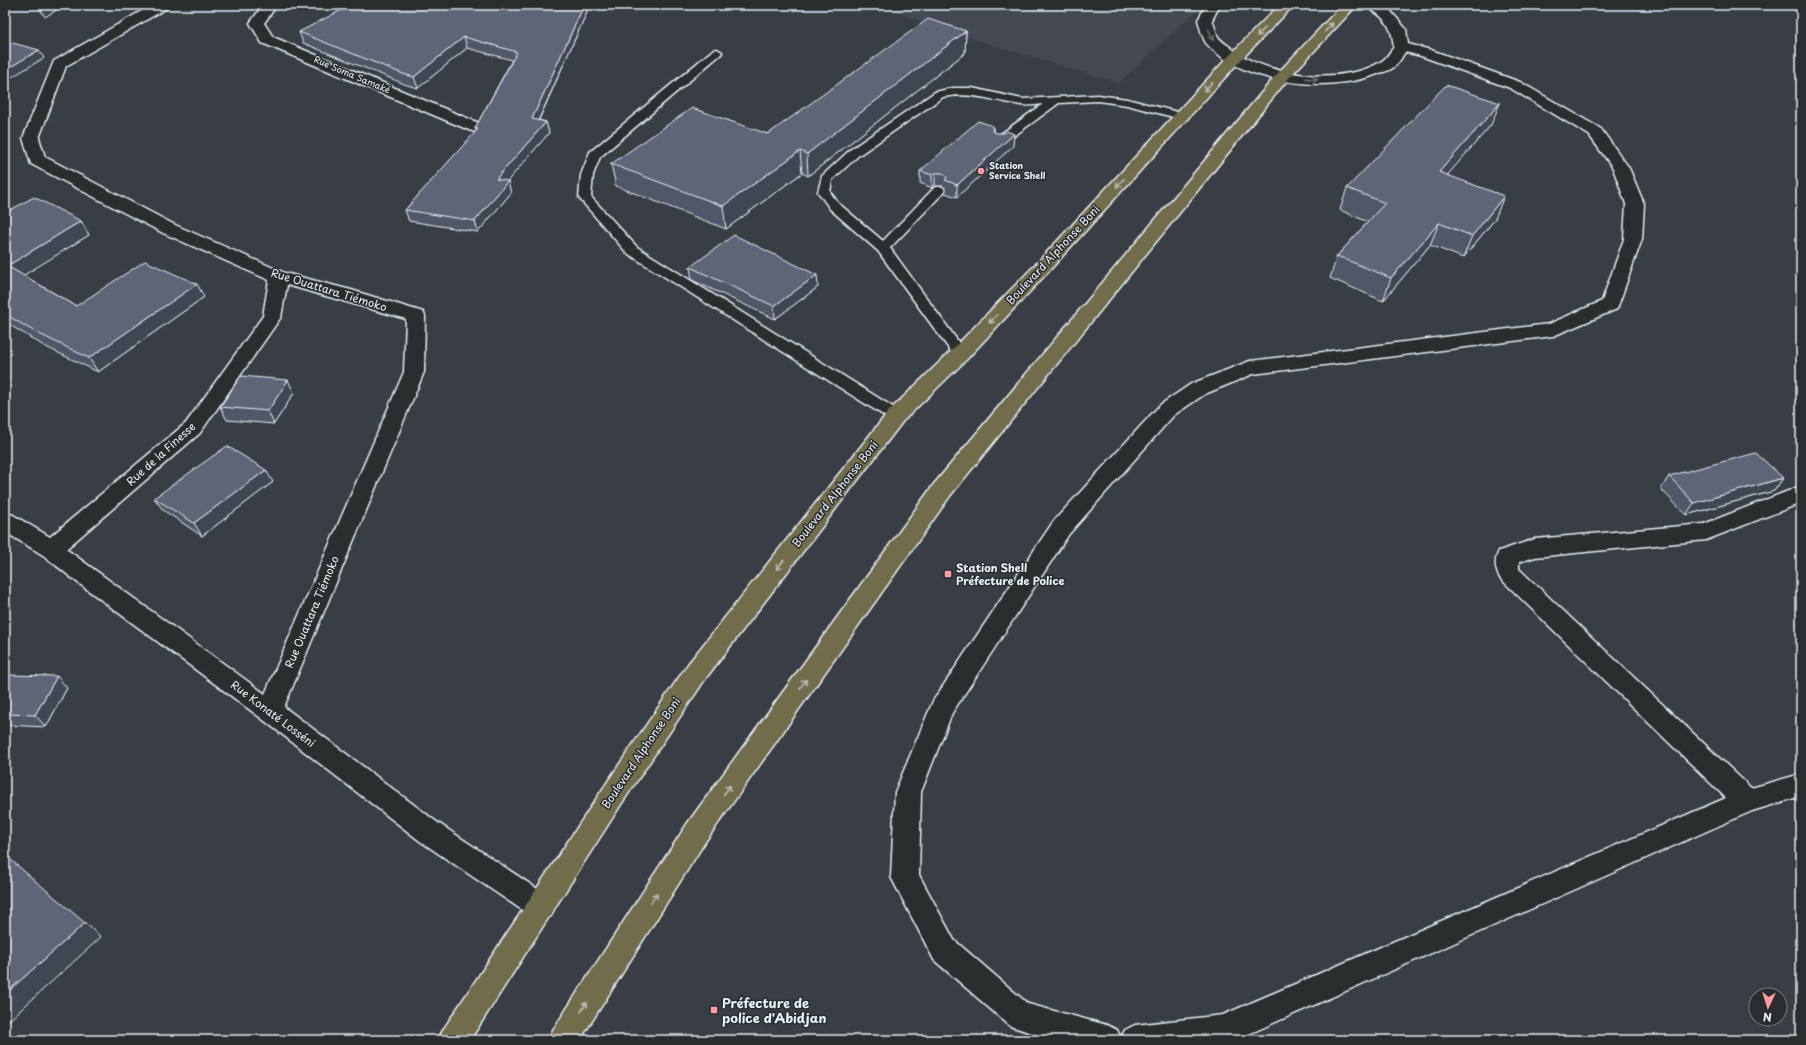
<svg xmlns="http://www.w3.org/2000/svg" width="1806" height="1045" font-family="'Playpen Sans',sans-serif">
<rect width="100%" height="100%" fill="#393e44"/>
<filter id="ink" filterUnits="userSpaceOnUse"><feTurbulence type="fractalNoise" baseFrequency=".025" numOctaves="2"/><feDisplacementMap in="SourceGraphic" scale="8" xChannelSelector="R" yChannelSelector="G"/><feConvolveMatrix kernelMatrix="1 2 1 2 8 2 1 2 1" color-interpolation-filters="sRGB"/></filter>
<g filter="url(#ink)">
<path fill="#444a53" d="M875,5h328l-84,78 -127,-38z"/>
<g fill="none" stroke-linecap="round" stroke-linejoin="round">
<g stroke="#e8f1f8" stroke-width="3">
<g id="lane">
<path d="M717,49l5,3 -1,2 -121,103 -7,18 -2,22 46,50 264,165 2,4 -2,4 -5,1 -5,-1 -264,-167 -48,-55 2,-23 9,-23 123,-102z"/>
<path d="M953,88h19l50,11 76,-4 29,4 58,15 2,2 -6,3 -54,-14 -29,-4 -39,2 -56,41h-8l-2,-3 2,-3 48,-34c-7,1 -15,2 -22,1 -27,-4 -51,-14 -78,-8l-84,58 -27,25 -2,12 8,11 45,38 52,-54h8l2,3 -2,3 -53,55 75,103 2,3 -2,3 -5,2 -5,-2 -77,-106 -48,-42 -12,-17 4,-16 29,-27 84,-57z"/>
</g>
</g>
<g stroke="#e8f1f8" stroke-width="3">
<g id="street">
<path d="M152,5h17l-2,3 -101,58 -27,72 6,19 130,68 110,48 66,17 72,22 2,4 -1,56 -140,335 154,116 113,75 4,9 -4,9 -10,4 -10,-4 -111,-75 -159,-123 -184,-136 -34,-27 -38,-23v-19l8,2 37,22 136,-114 77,-107 6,-36 -106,-47 -132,-69 -8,-26 31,-77zM287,285l119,34 -2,53 -139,322 -199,-145 134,-116 81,-116z"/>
<path d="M263,5h14l-13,18 9,14 208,87 2,3 -2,3 -6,2 -6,-2 -207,-87 -12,-20z"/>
<path d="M1206,5h14l-8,15c2,5 4,12 6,17 3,4 8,7 12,10 34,30 114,39 152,14 5,-3 8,-10 12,-14 -2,-15 -4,-23 -16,-33 -5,-4 -10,-4 -13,-9h18l5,3 18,21 2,15 23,6 89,32 81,47 28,39 15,36 -2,35 -25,70 -64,27 -300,38 -48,20 -31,21 -105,119 -117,179 -31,79 -2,83 35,65 74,64 79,21 10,5 4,8 4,-8 10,-5 88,-10 503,-217 -226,-220c-5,-9 -6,-18 -1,-27l36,-12 169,-15 97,-38v17l-95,37 -171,17 -16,5v7l232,219 50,-14v22l-49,15 -517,229h-181l-44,-14 -76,-66 -43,-83 4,-85 38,-91 120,-179 107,-117 31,-21 59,-23 299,-37 53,-23 22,-62 2,-35 -13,-36 -24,-33 -79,-47 -89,-32 -16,-4c-3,5 -7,12 -11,15 -3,3 -10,5 -14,6 -49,21 -137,12 -174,-30 -4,-6 -6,-16 -8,-23z"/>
</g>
</g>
<g stroke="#e8f1f8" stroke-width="3">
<g id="primary">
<path d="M1279,5h15l-55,57 -191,210 -81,87 -64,62 -197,257 -84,125 -152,237h-32l5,-10 161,-243 84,-123 201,-253 64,-62 83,-85 193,-208z"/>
<path d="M1342,5h15l-69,74 -338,417 -245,346 -125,198h-32l5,-10 134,-206 247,-340 344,-411z"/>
</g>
</g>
<use href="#lane" fill="#2a2d2e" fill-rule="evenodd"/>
<use href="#street" fill="#2a2d2e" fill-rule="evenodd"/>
<use href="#primary" fill="#716d4b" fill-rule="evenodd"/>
</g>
<g fill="#4f5866" stroke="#e8f1f8">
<path d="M587,12l-48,108 7,2 3,11 -42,48 4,12 -33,39 -69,-11 -4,-11 71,-78 -1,-4 37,-68 -45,-12 -49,40 -11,-3 -104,-42 -4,-11z"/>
<path d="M966,31l-1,22 -157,123 -6,-3 -76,56 -110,-43 -5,-22 157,-30z"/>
<path d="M1491,125l-44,50 48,44 -32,39 -33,-13 -47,56 -53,-23 7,-22 31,-34 -28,-12 7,-22z"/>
<path d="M993,126v4l3,3 17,13 -56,51 -12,-4v-5l-2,-2h-8l-3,2 -12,-5v-12z"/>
<path d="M5,213l76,8 8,14 -66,40 53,31 128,-9 -106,75 -54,-26 -39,-24z"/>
<path d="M690,267l128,20 -43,32 -83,-39z"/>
<path d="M294,393l-20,31 -47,-4 -7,-13z"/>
<path d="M1669,476l114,2 -9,13 -88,24 -25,-26z"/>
<path d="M273,482l-71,54 -39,-26 -9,-12z"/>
<path d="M5,675l62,13 -21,39 -41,-2z"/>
</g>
<g fill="#404753" stroke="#e8f1f8">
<path d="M42,5h23l-20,12 -6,-10z"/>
<path d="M584,5h2l1,7 -53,118 -2,-11z"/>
<path d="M966,31l-1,22 -157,123 -1,-22z"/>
<path d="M464,37l3,11 -49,40 -4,-11z"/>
<path d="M39,50l5,8 -39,23v-11z"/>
<path d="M1500,103l-9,22 -60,69 8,-22z"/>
<path d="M546,122l3,11 -50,58 -3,-12z"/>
<path d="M1014,134l-1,12 -56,51v-12z"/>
<path d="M800,151l2,22 -76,56 -3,-23z"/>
<path d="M935,173v13l-3,2v-13z"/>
<path d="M508,181l3,12 -33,39 -3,-11z"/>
<path d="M1504,196l-9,23 -32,39 9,-22z"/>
<path d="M81,221l8,14 -73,45 -9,-14z"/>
<path d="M1439,223l-9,22 -47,56 8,-23z"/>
<path d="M817,275l1,12 -43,32 -1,-13z"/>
<path d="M197,284l7,13 -106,75 -9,-14z"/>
<path d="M288,380l6,13 -20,31 -6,-13z"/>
<path d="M266,470l7,12 -71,54 -8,-13z"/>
<path d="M1783,478l-9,13 -88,24 8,-12z"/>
<path d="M57,676l10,12 -21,39 -11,-12z"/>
<path d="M85,923l16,14 -96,87v-30z"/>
</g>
<g fill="#5c6677" stroke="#e8f1f8">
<path d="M351,5h233l-52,114 14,3 -50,57 12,2 -33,40 -70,-11 73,-81 -3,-1 42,-76 -53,-15 -50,40 -11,-3 -104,-42z"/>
<path d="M928,19l38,12 -159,123 -7,-3 -77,55 -112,-42 81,-56 76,26z"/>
<path d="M5,41l34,9 -34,20z"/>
<path d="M1446,85l54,18 -61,69 65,24 -32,40 -33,-13 -48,55 -54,-22 48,-53 -38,-15z"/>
<path d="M978,121l15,5 -1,4 4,3h8l3,-2 7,3 -57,51 -12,-5 2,-3 -4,-4h-8l-3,2 -12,-4z"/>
<path d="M34,197l47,24 -74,45 69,40 69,-45 52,23 -108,74 -54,-26 -30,-18v-101z"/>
<path d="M734,235l83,40 -43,31 -84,-39z"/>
<path d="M241,376l47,4 -20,31 -48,-4z"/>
<path d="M227,446l39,24 -72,53 -40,-25z"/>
<path d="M1756,453l27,25 -89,25 -25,-27z"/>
<path d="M5,675l52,1 -22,39 -30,-1z"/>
<path d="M5,855l80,68 -80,71z"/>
</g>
<defs><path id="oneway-shaft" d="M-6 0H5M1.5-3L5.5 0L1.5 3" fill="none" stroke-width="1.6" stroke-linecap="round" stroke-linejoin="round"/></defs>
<g stroke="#b8bcb3">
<use href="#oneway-shaft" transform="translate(1329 27) rotate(-47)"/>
<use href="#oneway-shaft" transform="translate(1261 32) rotate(135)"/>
<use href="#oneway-shaft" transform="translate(1208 87) rotate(133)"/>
<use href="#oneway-shaft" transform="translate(1120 183) rotate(133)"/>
<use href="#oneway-shaft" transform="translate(993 319) rotate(134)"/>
<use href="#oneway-shaft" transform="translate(780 565) rotate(128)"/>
<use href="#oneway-shaft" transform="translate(803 684) rotate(-54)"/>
<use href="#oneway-shaft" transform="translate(727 790) rotate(-54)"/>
<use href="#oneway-shaft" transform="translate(654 898) rotate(-57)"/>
<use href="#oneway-shaft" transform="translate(584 1007) rotate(-57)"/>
</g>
<g stroke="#6c7275">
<use href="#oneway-shaft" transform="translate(1211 35) rotate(66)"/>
<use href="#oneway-shaft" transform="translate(1312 79) rotate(6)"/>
</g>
</g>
<g fill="#ff9aa2" stroke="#2a2d2e" stroke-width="1.5">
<circle cx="981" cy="171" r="4"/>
<rect x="944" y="570" width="8" height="8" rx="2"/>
<rect x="710" y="1006" width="8" height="8" rx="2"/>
</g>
<g text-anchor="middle" stroke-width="3" stroke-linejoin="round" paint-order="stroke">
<g font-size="9" fill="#e8f1f8" stroke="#2a2d2e">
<text transform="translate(352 75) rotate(23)" y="3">Rue Soma Samaké</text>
</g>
<g font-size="9" font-weight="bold" fill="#e8f1f8" stroke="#2a2d2e" text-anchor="start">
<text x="989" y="169">Station<tspan x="989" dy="10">Service Shell</tspan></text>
</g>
<g font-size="11" fill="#e8f1f8" stroke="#2a2d2e">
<text transform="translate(1053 255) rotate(-47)" y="4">Boulevard Alphonse Boni</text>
<text transform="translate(329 290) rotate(17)" y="4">Rue Ouattara Tiémoko</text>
<text transform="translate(161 454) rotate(-42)" y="4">Rue de la Finesse</text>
<text transform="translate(835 494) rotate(-52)" y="4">Boulevard Alphonse Boni</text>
<text transform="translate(312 612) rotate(-67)" y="4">Rue Ouattara Tiémoko</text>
<text transform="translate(273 714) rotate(37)" y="4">Rue Konaté Losséni</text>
<text transform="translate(641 753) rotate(-56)" y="4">Boulevard Alphonse Boni</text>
</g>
<g font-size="11" font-weight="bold" fill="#e8f1f8" stroke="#2a2d2e" text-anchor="start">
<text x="956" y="572">Station Shell<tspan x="956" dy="13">Préfecture de Police</tspan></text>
</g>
<g font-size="13" font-weight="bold" fill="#e8f1f8" stroke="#2a2d2e" text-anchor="start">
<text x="722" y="1008">Préfecture de<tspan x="722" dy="15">police d'Abidjan</tspan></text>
</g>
</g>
<rect width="1806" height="1045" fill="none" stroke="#2a2d2e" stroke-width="20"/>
<rect x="10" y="10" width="1786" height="1025" fill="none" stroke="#e8f1f8" stroke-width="1.5" filter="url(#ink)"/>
<g transform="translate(1768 1007) rotate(184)"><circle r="19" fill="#2a2d2e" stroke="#767b7f"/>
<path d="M0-3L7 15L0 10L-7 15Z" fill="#ff9aa2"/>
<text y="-6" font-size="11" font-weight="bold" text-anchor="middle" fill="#e8f1f8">N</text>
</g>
</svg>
